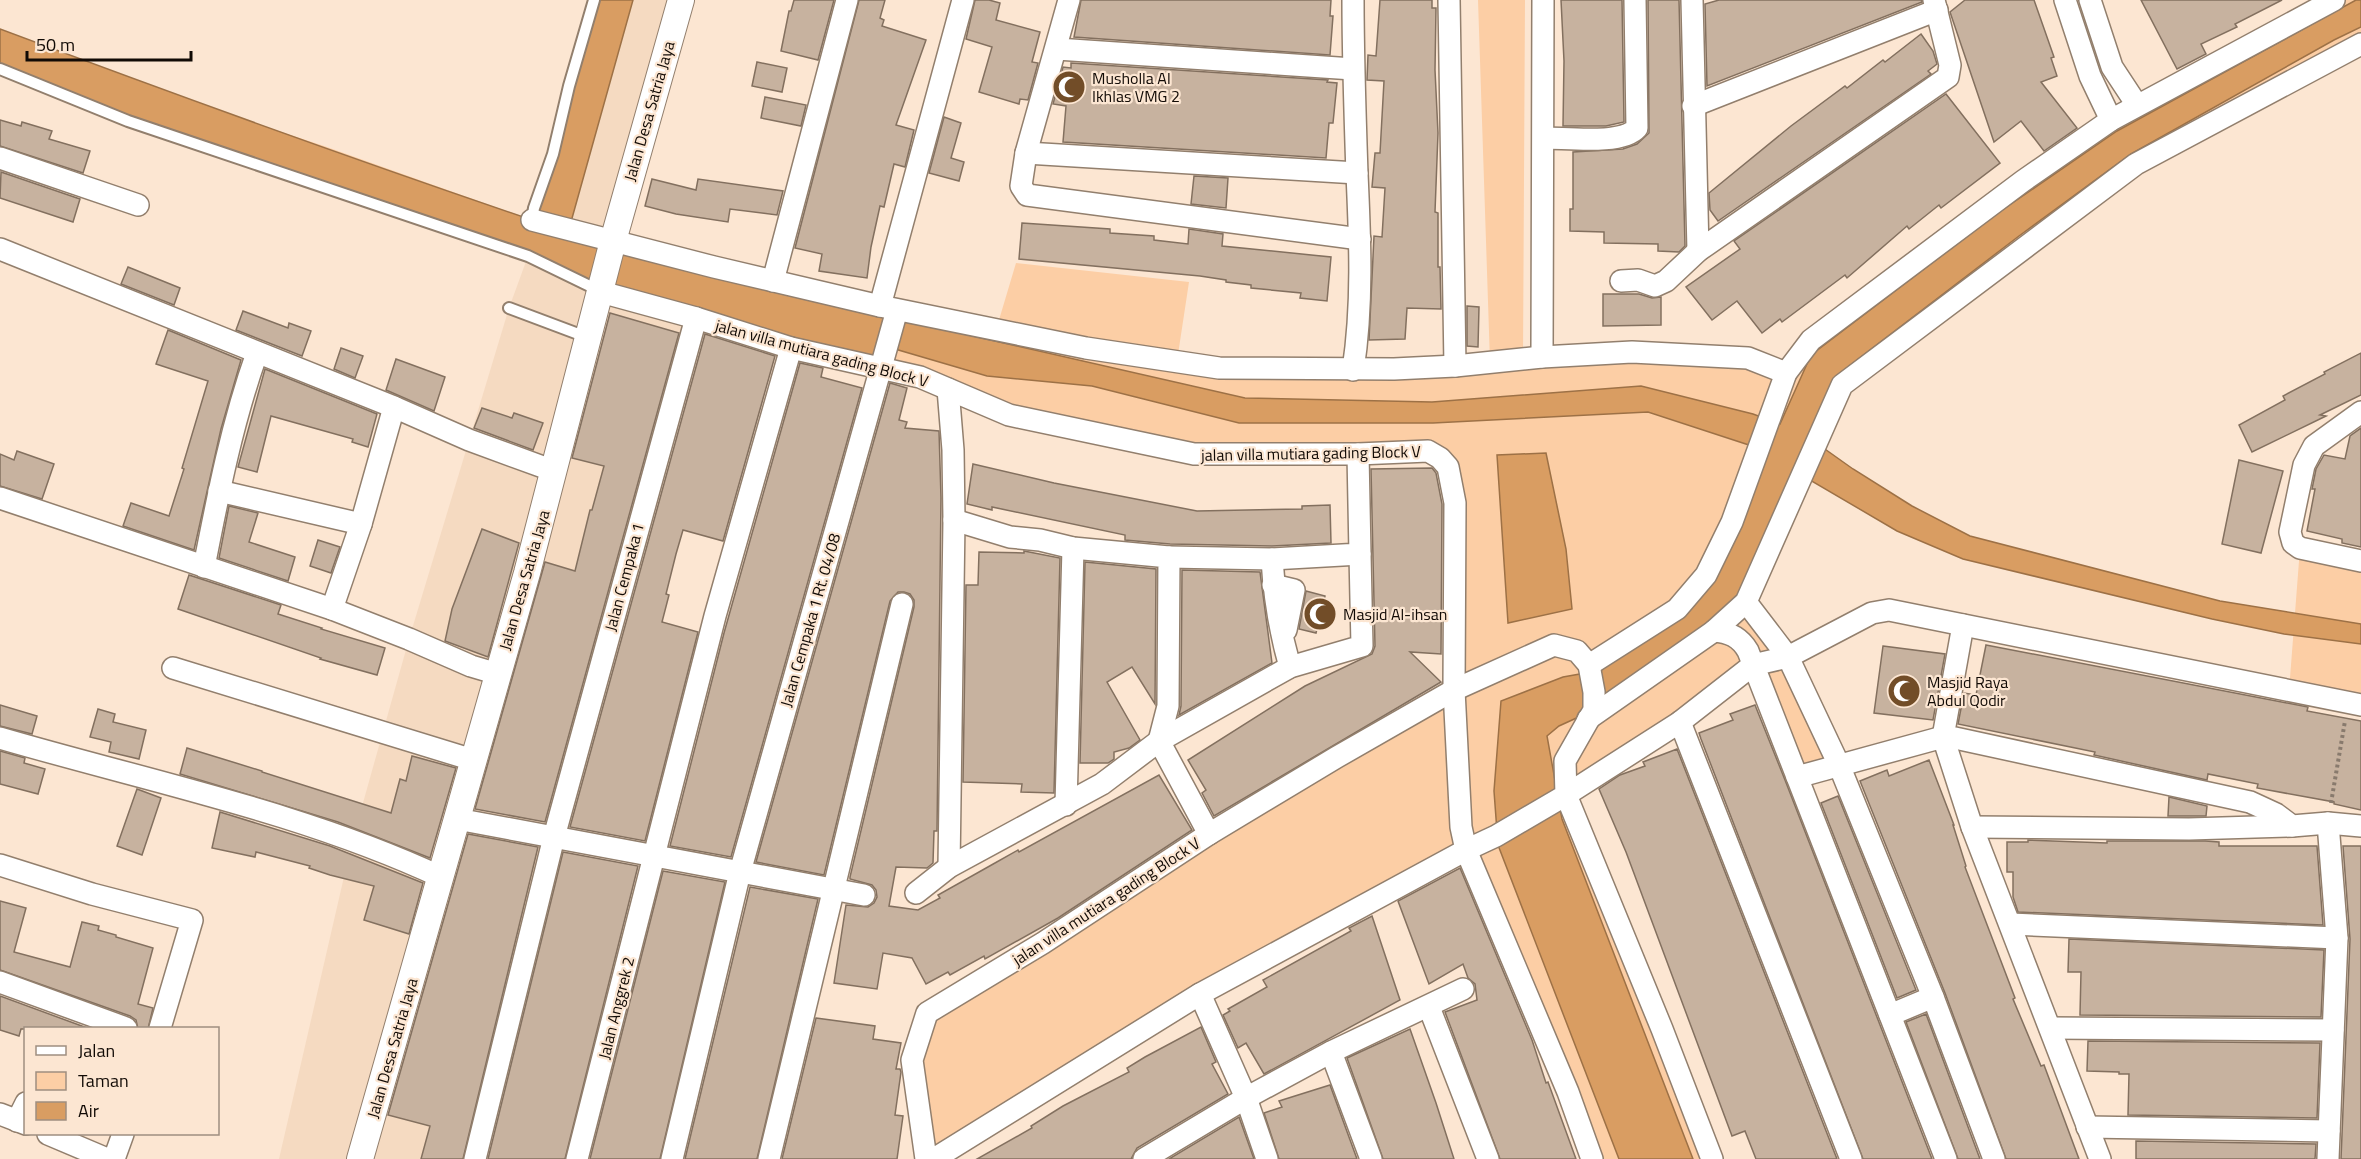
<svg xmlns="http://www.w3.org/2000/svg" width="2361" height="1159" font-family="'Titillium Web',sans-serif">
<rect width="100%" height="100%" fill="#fce6d2"/>
<g fill="#f5dac1">
<path d="M632,0h49l-68,241 -44,-12z"/>
<path d="M528,256l168,62 -221,841h-196l73,-317 57,-203 100,-331z"/>
</g>
<g fill="#fccea5" fill-rule="evenodd">
<path d="M1478,0h47l-2,359 109,-7 154,21 325,-253 223,-120h27v44l-225,120 -294,221 -96,217 93,163 -42,12 -44,-111 -187,129 146,364h-120l-126,-309 -532,309 -22,-99 15,-47 526,-322 2,-188 -15,-45 -202,-3 -174,-28 -536,-171 -528,-186v-41l217,82 107,35 216,77 456,107 20,-67 173,19 -12,79 313,1zM951,331l294,67 187,4 209,-16 129,33 -13,29 -109,-36 -215,11h-194l-147,-37 -105,-10zM1545,453l21,96 6,59 -63,15 -12,-167z"/>
<path d="M2300,548l61,13v144l-72,-14z"/>
</g>
<g fill="#d99d62" stroke="#9d7146" stroke-width="1.5">
<path d="M594,0h39l-64,229 382,102 294,67 187,4 209,-16 112,28 27,10 31,-69 184,-140 122,-84 239,-131h5v27l-27,13 -203,114 -112,82 -183,140 -28,61 45,32 59,37 58,30 250,65 141,23v20l-77,-10 -72,-15 -249,-60 -66,-28 -104,-61 -56,127 -38,38 -105,75 -35,16 -12,10 15,83 131,340h-74l-121,-314 -4,-54 7,-90 62,-24 28,-5 124,-93 53,-125 -10,-6 -110,-36 -215,11h-194l-147,-37 -105,-10 -99,-29 -7,20 -280,-75 -73,-36 -226,-76 -302,-111v-40c176,66 353,130 532,191z"/>
<path d="M1546,453l20,96 6,60 -64,14 -11,-168z"/>
</g>
<g fill="#c7b29f" stroke="#83705f" stroke-width="1.5">
<path d="M794,0h40l-16,60 -37,-9 8,-40h2z"/>
<path d="M859,0h26l-5,18 4,2 -2,6 44,14 -30,85 18,5 -9,37 -11,-3 -10,43 -4,-1 -9,41 -4,31 -48,-7 3,-17 -27,-6z"/>
<path d="M975,0h14l11,3 -4,17 44,12 -8,30 6,1 -10,37 -8,-1 -1,5 -40,-12 13,-45 -26,-8z"/>
<path d="M1081,0h250l-1,16h3l-3,39 -256,-18z"/>
<path d="M1380,0h52v8h4l-1,62 3,63 -3,79 3,1v54h2l1,42 -34,-1 -2,31 -36,1 5,-104 8,1 3,-49 -13,-1 3,-34h5l4,-72 -17,-1 1,-25 8,1z"/>
<path d="M1561,0h61l2,122 -18,4h-43l1,-65z"/>
<path d="M1648,0h31l6,246 -6,6 -21,-1v-7l-54,-1v-11l-34,-1v-22h3v-57l50,-3 14,-5 12,-11z"/>
<path d="M1719,0h203v2l-215,84 -2,-82z"/>
<path d="M1965,0h69l20,57 -3,1 6,18 -16,6 36,46 -33,23 -23,-30 -27,21 -44,-130z"/>
<path d="M2141,0h141l-47,24 2,3 -36,17 5,10 -29,15z"/>
<path d="M1921,34l12,17 4,13 -9,7 3,3 -213,147 -8,-11 -1,-17 82,-67 54,-40 2,2 36,-28 2,2z"/>
<path d="M757,62l30,6 -5,24 -30,-6z"/>
<path d="M1071,63l257,17 -1,2 10,1 -4,40h-4l-3,35 -263,-16 3,-36 -13,-2 10,-37 8,1z"/>
<path d="M1946,94l54,69 -59,45 -2,-3 -30,24 -2,-3 -60,52 -2,-3 -63,47 -2,-3 -18,14 -25,-32 -25,19 -26,-33 54,-38 -6,-8z"/>
<path d="M765,97l41,8 -5,21 -40,-8z"/>
<path d="M944,117l17,6 -10,35 13,4 -5,19 -30,-8z"/>
<path d="M0,120l21,6 1,-4 30,9 -3,8 41,12 -7,22 -83,-27z"/>
<path d="M1,172l79,27 -7,23 -73,-24z"/>
<path d="M1194,176l34,2 -2,30 -35,-4z"/>
<path d="M652,179l44,11 2,-11 85,12 -6,24 -47,-6 -2,13 -52,-8 -31,-8z"/>
<path d="M1022,223l88,6v4l44,3v4l34,4 1,-15 34,5 -1,12 109,11 -4,44 -27,-3 1,-5 -50,-5v-3l-25,-3v-2l-26,-4 -181,-17z"/>
<path d="M128,267l52,21 -6,17 -53,-21z"/>
<path d="M1603,294h36l13,4 9,-1v28l-58,1z"/>
<path d="M1467,306l12,1 -1,40 -11,-1z"/>
<path d="M243,311l45,17 1,-5 22,8 -9,25 -66,-26z"/>
<path d="M610,313l69,20 -134,489 -70,-13 70,-247 30,9 15,-61h2l12,-44 -32,-8z"/>
<path d="M168,330l73,30 -20,69 -27,121 -71,-24 8,-23 38,13 15,-47 -2,-1 26,-87 -52,-17z"/>
<path d="M705,334l70,22 -52,185 -40,-11 -7,24 -10,40 3,1 -7,27 36,10 -53,209 -75,-14z"/>
<path d="M341,348l22,8 -8,22 -21,-9z"/>
<path d="M2361,353v42l-41,20 6,1 -74,36 -13,-27 46,-25 -2,-4 42,-22 -1,-2z"/>
<path d="M396,359l49,18 -11,34 -48,-21z"/>
<path d="M800,363l23,5 -2,9 41,11 -131,469 -61,-11 54,-213z"/>
<path d="M265,369l112,45 -9,33 -16,-5 1,-3 -82,-23 -14,56 -19,-5z"/>
<path d="M890,383l17,5 -8,32 8,2 -2,6 34,3 2,67 -4,333h-3l-1,32 -6,5 -31,-1 -7,39 29,4 22,-12 -2,-3 57,-32 23,-13 1,2 140,-77 33,55 -134,88 -73,41 -1,-3 -34,19 -2,-3 -22,12 -14,-26 -29,-5 -6,36 -43,-6 12,-78 22,2 6,-4 3,-6 -1,-7 -4,-5 -22,-6v-2l64,-270v-7l-4,-6 -6,-2h-6l-8,9 -66,274 -68,-13z"/>
<path d="M482,408l30,10 2,-5 29,10 -10,27 -59,-22z"/>
<path d="M2361,428v119l-19,-4v-4l-35,-8 8,-42h-3l4,-20 8,-14 21,4 5,-23z"/>
<path d="M17,451l37,13 -12,35 -42,-13v-32l14,6z"/>
<path d="M2239,460l44,11 -22,82 -39,-9z"/>
<path d="M973,464l81,19 143,28 105,-2v-3l28,-1 1,38 -59,3 -102,-2 -45,-4v-5l-133,-28v3l-25,-6z"/>
<path d="M1432,468l4,5 6,31 -1,150 -31,-2 31,30 -227,134 -12,-23 4,-3 -18,-30 117,-74 67,-32 3,-8 -4,-177z"/>
<path d="M229,506l29,7 -9,29 46,15 -7,24 -69,-23z"/>
<path d="M482,529l37,14 -31,114 -43,-16 7,-32z"/>
<path d="M318,540l22,7 -9,26 -21,-7z"/>
<path d="M1024,551l36,7 -6,235 -33,-1 1,-8 -59,-2 3,-197h12l1,-33 45,1z"/>
<path d="M1085,562l71,7 -1,135 -23,-37 -25,15 33,58 -11,8 -15,4v7l-6,4h-28z"/>
<path d="M1182,570l78,2 12,91 -93,52 2,-9z"/>
<path d="M189,575l92,30 -3,9 44,14 -1,1 64,19 -8,27 -57,-16 1,-1 -143,-49z"/>
<path d="M1306,591l19,5 -9,37 -17,-4z"/>
<path d="M1986,645l322,62 -1,4 54,10v89l-27,-6v-2l-77,-14 1,-4 -50,-10 -1,6 -113,-25 1,-3 -137,-28 6,-31 12,2z"/>
<path d="M1883,646l62,8 -12,66 -59,-7z"/>
<path d="M0,705l37,11 -5,18 -32,-8z"/>
<path d="M1755,705l30,75 147,379h-69l-162,-420 -2,-6 34,-13 -3,-6z"/>
<path d="M98,709l17,5 -2,8 33,8 -7,29 -30,-7 2,-10 -21,-5z"/>
<path d="M187,748l75,23v1l129,41 9,-34 6,2 6,-25 44,12 -26,90 -92,-36 -158,-48z"/>
<path d="M1677,749l160,410h-81l-11,-28 -13,5 -106,-284 -27,-63 21,-14 25,-9 -2,-4z"/>
<path d="M0,751l25,7 -1,5 21,6 -7,25 -38,-10z"/>
<path d="M1929,760l25,65h-1l13,41 -1,1 50,131 -2,1 28,67 3,-1 35,94h-73l-61,-166 -85,-212 27,-11 2,6z"/>
<path d="M137,789l24,9 -19,57 -25,-9z"/>
<path d="M1838,796l78,194 -19,8 -76,-195z"/>
<path d="M2169,797l38,9 -1,10h-38z"/>
<path d="M220,812l110,34 93,37 -14,51 -45,-14 10,-34 -44,-11 -21,-7 1,-2 -54,-14 -1,5 -43,-9z"/>
<path d="M468,834l70,13 -75,312h-42l9,-33 -42,-11z"/>
<path d="M2028,840l79,3v-2h98l14,1v4h98l6,79 -305,-13 -5,-15v-25h-6v-30h21z"/>
<path d="M2343,846h18v313h-20l9,-220z"/>
<path d="M563,852l75,14 -73,293h-77z"/>
<path d="M1460,868l72,172 14,43 2,-1 28,77h-76l-55,-147 32,-12 -2,-16 -7,-6 -5,-14 -34,20 -31,-83z"/>
<path d="M663,871l62,11 -65,277h-70z"/>
<path d="M750,887l68,12 -61,260h-72z"/>
<path d="M0,901l26,7 -12,44 56,15 12,-45 17,4 -1,4 18,5v2l37,11 -15,56 15,4 -5,21h-10l-2,-9 -6,-4 -130,-46z"/>
<path d="M1372,916l28,84 -136,74 -18,-31 -8,5 -15,-33 7,-4 -2,-2 39,-22 -4,-7 88,-49 -2,-3z"/>
<path d="M2069,939l255,11 -3,67 -241,-2 1,-43h-13z"/>
<path d="M0,996l90,33h-69l-2,7 -19,-6z"/>
<path d="M1926,1014l54,145h-22l-52,-137z"/>
<path d="M816,1018l59,8 -2,13 28,4 -5,26h4l1,3 -6,43 8,1 -6,43h-115z"/>
<path d="M1201,1027l15,35 -4,2 16,30 -91,54 -6,11h-154l55,-31 -1,-2 32,-20 66,-34 -2,-4 18,-11z"/>
<path d="M1410,1029l26,74 18,56h-71l-36,-101z"/>
<path d="M2088,1041l232,2 -3,75 -189,-3 1,-41h-10v-2l-32,-1z"/>
<path d="M1330,1085l27,74h-78l-15,-46 18,-6 -3,-6z"/>
<path d="M1239,1117l15,42h-85z"/>
<path d="M2136,1141l180,3 -1,15h-179z"/>
</g>
<g fill="none" stroke-linecap="round" stroke-linejoin="round">
<g stroke="#927f6d" stroke-width="14">
<g id="service">
<path d="M0,69l128,52 400,135 72,35"/>
<path d="M532,220l2,-12 19,-54 16,-68 25,-86"/>
<path d="M509,308l80,30"/>
</g>
</g>
<g stroke="#927f6d" stroke-width="24">
<g id="minor">
<path d="M963,0l-83,306 206,42 133,20 175,1 61,-3 87,-9 90,-5 116,6 38,15"/>
<path d="M1069,0l-43,153 -5,33 6,9 333,44"/>
<path d="M1449,0l6,366"/>
<path d="M1692,0l6,251"/>
<path d="M2065,0l25,76 21,44"/>
<path d="M2090,0l22,67 25,38"/>
<path d="M1057,49l296,20"/>
<path d="M1693,106l244,-96"/>
<path d="M1545,138c23,0 77,7 92,-10l-2,-128"/>
<path d="M1026,153l331,20"/>
<path d="M0,158l138,47"/>
<path d="M532,220l182,47 166,39"/>
<path d="M0,249l394,158 75,33 85,31"/>
<path d="M773,281l74,-281"/>
<path d="M1621,281l17,-1 17,6 11,-5 32,-30 250,-174 2,-12 -16,-65"/>
<path d="M601,292l95,26 95,30 129,29 89,38 185,39h164l70,-3 12,7 8,9 7,36 -1,187 7,137 5,23 102,242 24,67"/>
<path d="M1542,357l1,-357"/>
<path d="M1353,370c10,-65 7,-131 4,-196 -2,-58 -4,-116 -4,-174"/>
<path d="M948,389l5,61 1,70 -5,347"/>
<path d="M2361,412l-47,34 -10,19 -14,67 3,11 7,5 61,13"/>
<path d="M219,491l142,33"/>
<path d="M0,498l332,111 77,30 62,27 27,8"/>
<path d="M954,520l56,17 30,3 33,8 96,9 -1,149 -9,35 50,93"/>
<path d="M1169,557l103,2 88,-5 -2,-100"/>
<path d="M1272,559c2,36 8,73 18,108"/>
<path d="M204,567c14,-72 28,-144 53,-214"/>
<path d="M1273,585l21,5 -8,40"/>
<path d="M1746,602l42,55 51,108 94,232 61,162"/>
<path d="M332,609l29,-85 33,-117"/>
<path d="M1963,625l-20,112 29,90 128,332"/>
<path d="M1714,631c15,1 26,6 34,20l198,508"/>
<path d="M1589,665l88,-56 29,-34 26,-53 54,-149 25,-33 212,-159 88,-61 223,-120"/>
<path d="M173,668l300,92"/>
<path d="M1588,719l126,-88 32,-29 96,-217 294,-221 225,-120"/>
<path d="M1680,722l171,437"/>
<path d="M0,738c147,43 302,74 441,139"/>
<path d="M1797,777l146,-40 12,1 295,64 26,12 16,12 36,-3 33,3"/>
<path d="M1066,805l7,-257"/>
<path d="M457,819l407,76"/>
<path d="M1972,827l217,2 103,-3"/>
<path d="M0,865l92,29 100,26 -32,108"/>
<path d="M916,893l33,-26 153,-83 57,-43 131,-74 72,-21 -2,-92"/>
<path d="M2010,924l327,14"/>
<path d="M0,982l126,46"/>
<path d="M1200,994l46,104 21,61"/>
<path d="M1429,1007l59,152"/>
<path d="M1890,1015l43,-18"/>
<path d="M2050,1028l283,2"/>
<path d="M1331,1052l40,107"/>
<path d="M0,1114l26,10"/>
<path d="M17,1121l9,-18"/>
<path d="M2087,1127l242,4"/>
<path d="M48,1134l59,25"/>
<path d="M114,1159l9,-25"/>
<path d="M475,1159l79,-322 142,-519"/>
<path d="M577,1159l138,-543 76,-268"/>
<path d="M672,1159l68,-287 157,-562"/>
<path d="M769,1159l133,-555"/>
<path d="M926,1159l-14,-99 15,-47 116,-70 166,-109 128,-77 117,-67 100,-45 23,6 12,14 5,27v18l-29,51 1,34 -70,41 -30,14 -266,144 -266,165"/>
<path d="M1144,1159l102,-61 85,-46 132,-63"/>
<path d="M1712,1159l-50,-130 -96,-234 114,-73 73,-57 35,-8 84,-44 17,-3 472,95"/>
<path d="M2328,1159l9,-221 -9,-115"/>
</g>
</g>
<g stroke="#927f6d" stroke-width="28">
<path id="tertiary" d="M360,1159l167,-586 86,-332 68,-241"/>
</g>
<path stroke="#887a6d" stroke-width="4" stroke-dasharray="3 3" stroke-linecap="butt" d="M2331,803l14,-82"/>
<use href="#service" stroke="#fff" stroke-width="10"/>
<use href="#minor" stroke="#fff" stroke-width="21"/>
<use href="#tertiary" stroke="#fff" stroke-width="26"/>
</g>
<defs>
<g id="mosque-disc" transform="scale(1.725)"><circle r="9.5" fill="#724d28" stroke="#fce6d2"/><path d="M3.5-4.9A6 6 0 1 0 3.5 4.9A5 5 0 1 1 3.5-4.9Z" fill="#fff"/></g>
</defs>
<g fill-rule="evenodd">
<use href="#mosque-disc" x="1069" y="87"/>
<use href="#mosque-disc" x="1320" y="614"/>
<use href="#mosque-disc" x="1904" y="691"/>
</g>
<g text-anchor="middle" stroke-width="4.5" stroke-linejoin="round" paint-order="stroke">
<g font-size="16" fill="#110a05" stroke="#fce6d2" text-anchor="start">
<text x="1092" y="84">Musholla Al<tspan x="1092" dy="18">Ikhlas VMG 2</tspan></text>
<text x="1343" y="620">Masjid Al-ihsan</text>
<text x="1927" y="688">Masjid Raya<tspan x="1927" dy="18">Abdul Qodir</tspan></text>
</g>
<g font-size="16" fill="#110a05" stroke="#fce6d2">
<text transform="translate(649 111) rotate(-74)" y="6">Jalan Desa Satria Jaya</text>
<text transform="translate(822 353) rotate(15)" y="6">jalan villa mutiara gading Block V</text>
<text transform="translate(1311 453) rotate(-1)" y="6">jalan villa mutiara gading Block V</text>
<text transform="translate(624 577) rotate(-75)" y="6">Jalan Cempaka 1</text>
<text transform="translate(524 580) rotate(-74)" y="6">Jalan Desa Satria Jaya</text>
<text transform="translate(810 620) rotate(-74)" y="6">Jalan Cempaka 1 Rt. 04/08</text>
<text transform="translate(1106 901) rotate(-33)" y="6">jalan villa mutiara gading Block V</text>
<text transform="translate(616 1008) rotate(-76)" y="6">Jalan Anggrek 2</text>
<text transform="translate(392 1048) rotate(-74)" y="6">Jalan Desa Satria Jaya</text>
</g>
</g>
<rect x="24" y="1027" width="195" height="108" fill="#fce6d2" stroke="#9e8e80" stroke-width="1.5"/>
<rect x="36" y="1046" width="30" height="9" fill="#ffffff" stroke="#9e8e80" stroke-width="1.5"/>
<text x="78" y="1057" font-size="18" fill="#110a05">Jalan</text>
<rect x="36" y="1072" width="30" height="18" fill="#fccea5" stroke="#9e8e80" stroke-width="1.5"/>
<text x="78" y="1087" font-size="18" fill="#110a05">Taman</text>
<rect x="36" y="1102" width="30" height="18" fill="#d99d62" stroke="#9e8e80" stroke-width="1.5"/>
<text x="78" y="1117" font-size="18" fill="#110a05">Air</text>
<path d="M27 51v9h164v-9" fill="none" stroke="#110a05" stroke-width="3"/>
<text x="36" y="51" font-size="18" fill="#110a05" stroke="#fce6d2" stroke-width="4.5" paint-order="stroke">50 m</text>
</svg>
